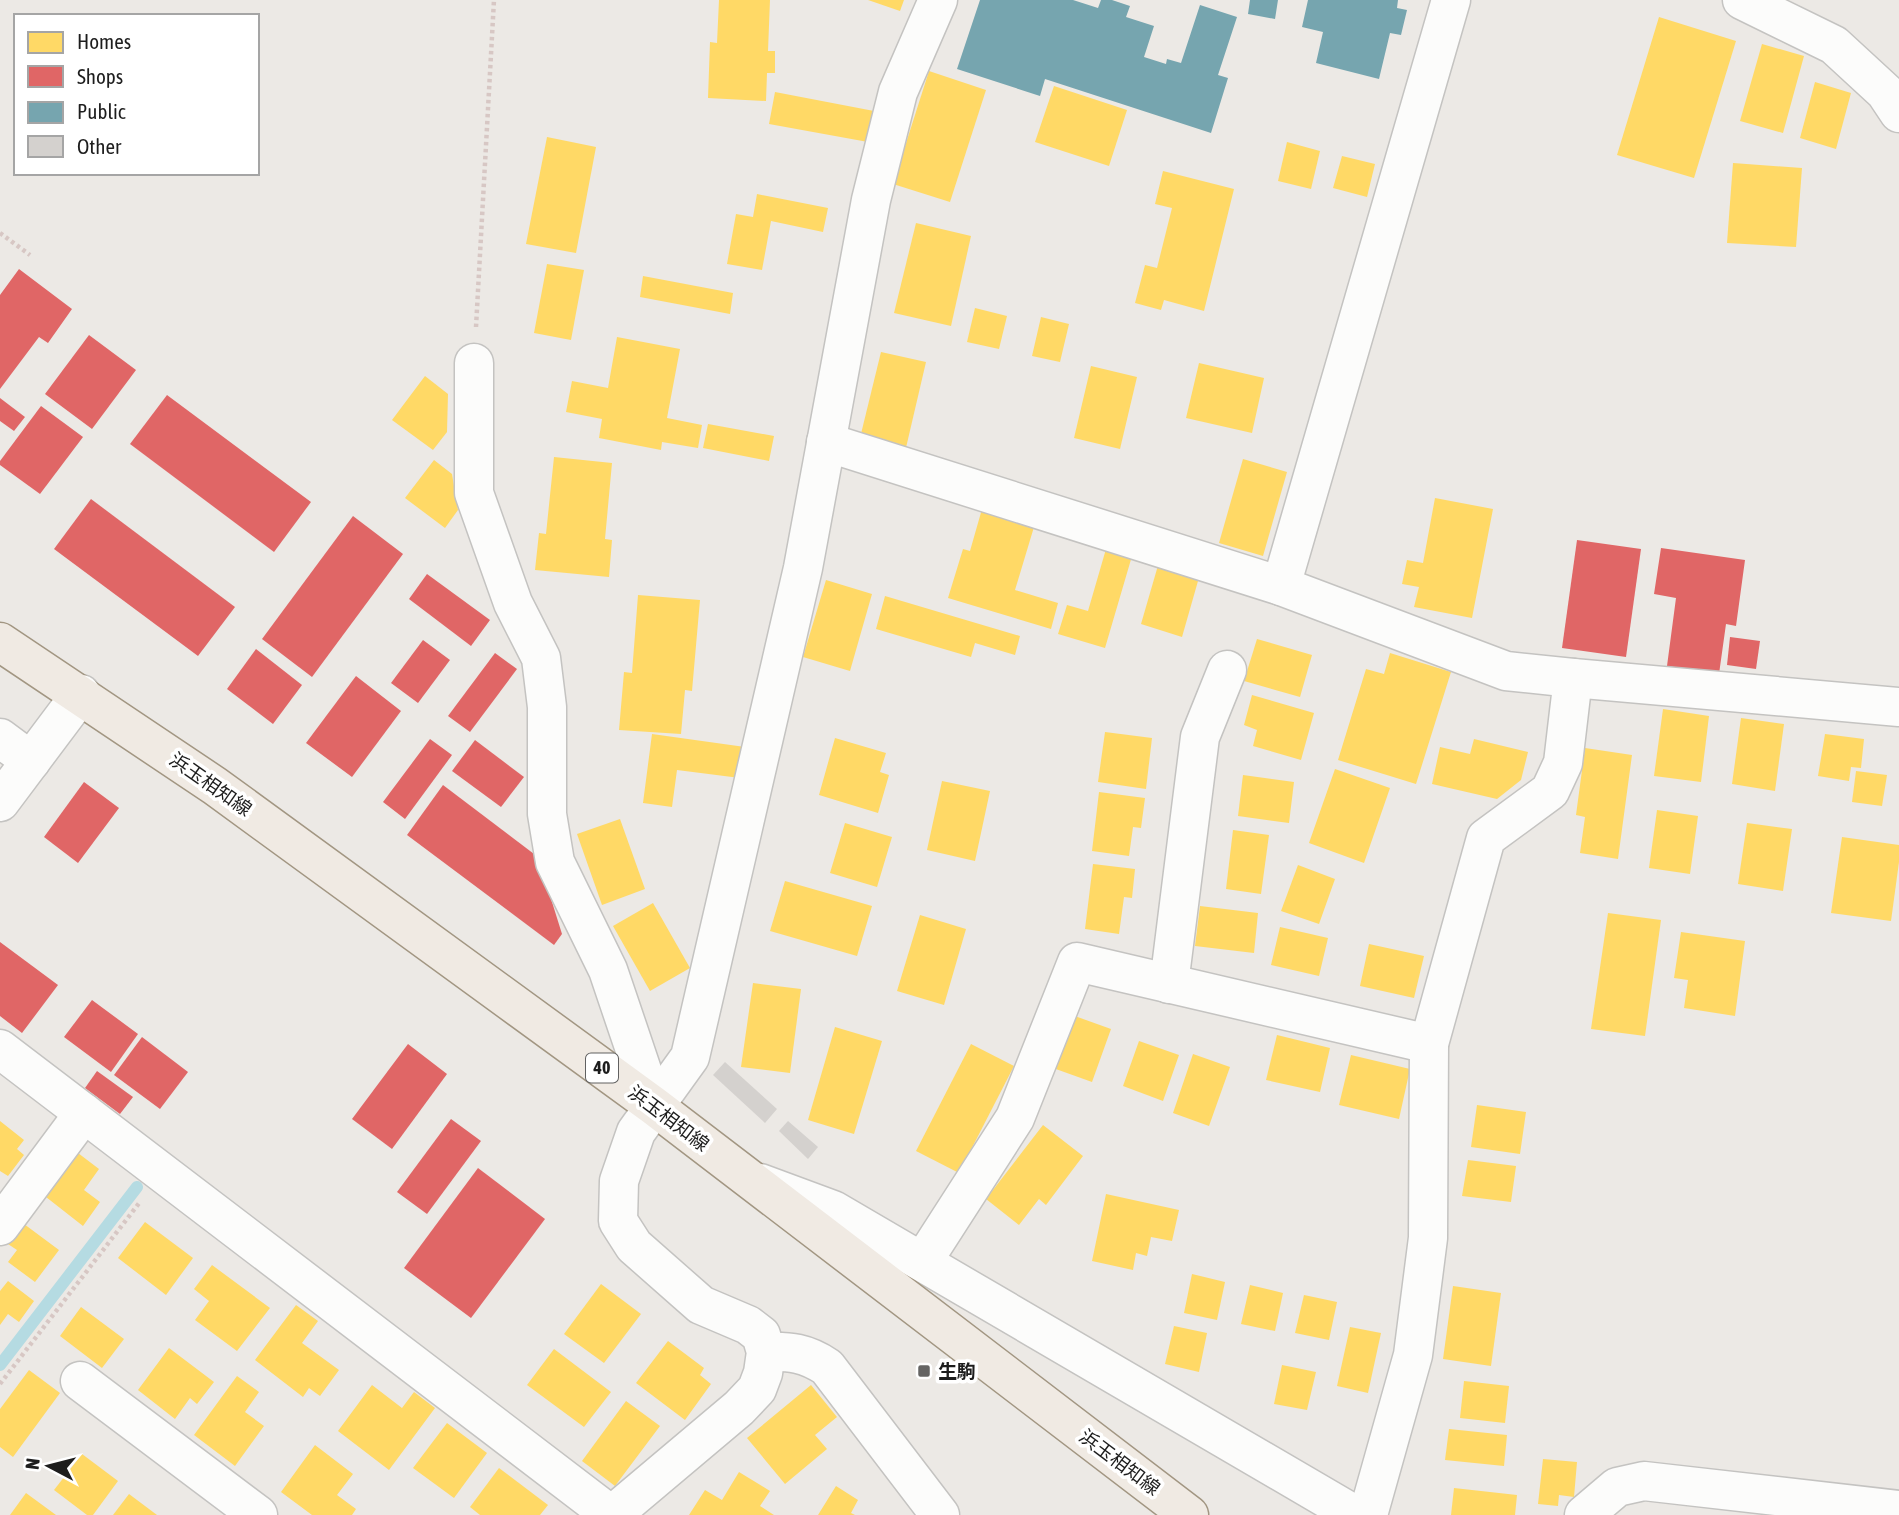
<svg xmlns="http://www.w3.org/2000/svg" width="1899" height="1515" font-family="'Asap Condensed','Noto Sans JP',sans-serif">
<rect width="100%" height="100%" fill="#ece9e5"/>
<g fill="#ffd966">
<path d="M719,0h51l-2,51h7v22h-8l-1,28 -58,-3 2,-56 7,1z"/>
<path d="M868,0h36l-4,11z"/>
<path d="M1659,17l77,24 -42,137 -77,-23z"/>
<path d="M1762,44l42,12 -21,77 -43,-12z"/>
<path d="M929,71l57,19 -36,112 -57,-18z"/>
<path d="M1815,82l36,11 -15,56 -36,-11z"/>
<path d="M1054,86l73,24 -18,56 -74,-24z"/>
<path d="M775,92l99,19 -6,31 -99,-18z"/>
<path d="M547,137l49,10 -20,106 -50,-9z"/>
<path d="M1287,142l33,9 -9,38 -33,-8z"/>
<path d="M1342,156l33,8 -8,33 -34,-9z"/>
<path d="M1733,163l69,5 -6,79 -69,-4z"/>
<path d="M1163,171l71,18 -30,122 -40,-11 -3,10 -26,-7 10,-38 12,3 15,-60 -17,-4z"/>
<path d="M757,194l71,14 -5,24 -52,-11 -9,49 -35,-6 9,-50 17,3z"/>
<path d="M916,223l55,13 -20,90 -57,-13z"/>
<path d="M547,264l37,6 -13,70 -37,-7z"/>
<path d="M643,276l90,17 -3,21 -90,-17z"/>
<path d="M975,308l32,8 -8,33 -32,-7z"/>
<path d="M1041,317l28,7 -9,38 -28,-6z"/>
<path d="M617,337l63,12 -13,69 35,7 -4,23 -36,-6 -1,8 -62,-12 3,-19 -36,-7 6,-31 36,7z"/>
<path d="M881,352l45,10 -21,90 -46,-10z"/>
<path d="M1199,363l65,15 -12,55 -66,-15z"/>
<path d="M1091,366l46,11 -17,72 -46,-11z"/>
<path d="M425,376l23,18 -1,38 -14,18 -41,-30z"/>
<path d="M708,424l66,12 -5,25 -66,-13z"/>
<path d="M554,457l58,6 -7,76 7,1 -3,37 -74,-7 4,-37 7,1z"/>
<path d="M1243,459l44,13 -24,84 -44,-13z"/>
<path d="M434,460l18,14 6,36 -13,18 -40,-30z"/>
<path d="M1435,498l58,11 -21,109 -58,-11 5,-20 -17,-3 5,-24 16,3z"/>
<path d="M984,502l53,15 -22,73 43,13 -7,26 -103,-31 15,-49 7,2z"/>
<path d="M1106,549l26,7 -27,92 -47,-14 9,-29 21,6z"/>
<path d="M1159,562l41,12 -18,63 -41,-13z"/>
<path d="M826,580l46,14 -22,77 -47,-14z"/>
<path d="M638,595l62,5 -8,91 -7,-1 -4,44 -62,-4 5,-58 8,1z"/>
<path d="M885,596l135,40 -5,19 -40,-12 -4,14 -95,-28z"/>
<path d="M1257,639l55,16 -12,42 -56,-16z"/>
<path d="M1390,653l61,19 -35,112 -78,-24 28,-91 18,5z"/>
<path d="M1252,695l62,18 -13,47 -48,-14 4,-16 -13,-5z"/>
<path d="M1663,709l46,7 -8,66 -47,-6z"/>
<path d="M1741,718l43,6 -9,67 -43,-7z"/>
<path d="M1105,732l47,6 -6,51 -48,-7z"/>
<path d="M652,734l93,13 -5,31 -63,-8 -5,37 -29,-4z"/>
<path d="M1825,734l39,5 -3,29 -10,-1 -2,14 -31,-5z"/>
<path d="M835,738l51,15 -6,19 9,3 -11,38 -59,-18z"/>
<path d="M1474,739l54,13 -7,28 -24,19 -65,-15 8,-37 30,7z"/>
<path d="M1585,748l47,7 -14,104 -38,-6 5,-36 -9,-2z"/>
<path d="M1335,769l55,19 -26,75 -55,-20z"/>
<path d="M1856,771l31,4 -5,31 -30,-4z"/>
<path d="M1243,775l51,7 -5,41 -51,-7z"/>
<path d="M942,781l48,10 -15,70 -48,-11z"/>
<path d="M1099,792l46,6 -4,30 -8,-1 -4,29 -37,-5z"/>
<path d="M1657,810l41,6 -8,58 -41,-6z"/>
<path d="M620,819l25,70 -43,16 -25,-71z"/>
<path d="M845,823l47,14 -15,50 -47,-14z"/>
<path d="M1747,823l45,6 -9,62 -45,-7z"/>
<path d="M1233,830l36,5 -8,59 -35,-5z"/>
<path d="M1842,837l57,8v17l-8,59 -60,-8z"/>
<path d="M1093,864l42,5 -3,29 -8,-1 -5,37 -34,-5z"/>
<path d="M1298,865l37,14 -16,45 -38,-13z"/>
<path d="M785,881l87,25 -15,50 -87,-25z"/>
<path d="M653,903l37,65 -40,23 -37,-65z"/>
<path d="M1200,906l58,7 -4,40 -59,-7z"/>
<path d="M1608,913l53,7 -16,116 -54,-7z"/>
<path d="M920,915l46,14 -22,76 -47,-14z"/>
<path d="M1280,927l48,11 -9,38 -48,-11z"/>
<path d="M1681,932l64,9 -10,75 -51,-8 4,-28 -14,-2z"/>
<path d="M1369,944l55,12 -10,42 -54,-12z"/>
<path d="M753,983l48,6 -11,84 -49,-6z"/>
<path d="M1072,1015l39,14 -19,53 -39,-14z"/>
<path d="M835,1027l47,14 -28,93 -46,-14z"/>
<path d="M1277,1035l53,13 -10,44 -54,-12z"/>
<path d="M1139,1041l40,14 -16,46 -40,-15z"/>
<path d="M971,1044l43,22 -55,107 -43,-22z"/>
<path d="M1193,1054l37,13 -21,59 -36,-13z"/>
<path d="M1351,1055l59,14 -11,50 -60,-14z"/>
<path d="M1477,1105l49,7 -6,42 -49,-7z"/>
<path d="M0,1121l24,19 -7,9 7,6 -16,21 -8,-5z"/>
<path d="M1043,1125l40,31 -37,49 -7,-6 -20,26 -33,-26z"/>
<path d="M78,1153l21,16 -15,21 16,12 -17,24 -37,-29z"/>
<path d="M1468,1160l48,6 -5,36 -49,-6z"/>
<path d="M1106,1194l73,16 -7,31 -21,-4 -4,19 -11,-3 -3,17 -41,-9z"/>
<path d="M145,1222l48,36 -27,37 -48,-37z"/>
<path d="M24,1224l35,26 -24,32 -27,-20 9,-12 -9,-6z"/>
<path d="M212,1265l58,43 -33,43 -42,-31 14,-19 -15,-12z"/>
<path d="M1192,1274l33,8 -8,38 -33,-7z"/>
<path d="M8,1281l26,20 -15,21 -11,-8 -8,11v-34z"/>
<path d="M601,1284l40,30 -37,49 -40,-29z"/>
<path d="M1250,1285l33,8 -8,38 -34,-7z"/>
<path d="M1453,1286l48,7 -10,73 -48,-7z"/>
<path d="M1304,1295l33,7 -8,38 -34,-7z"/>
<path d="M296,1305l22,16 -16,22 37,27 -19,26 -11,-8 -6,9 -48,-37z"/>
<path d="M81,1307l43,32 -22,29 -42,-32z"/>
<path d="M1174,1326l33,7 -8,39 -34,-8z"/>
<path d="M1350,1327l31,6 -13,60 -31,-7z"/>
<path d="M668,1341l36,27 -4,7 11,9 -26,36 -49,-37z"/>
<path d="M169,1348l45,34 -17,22 -7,-6 -15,21 -37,-29z"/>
<path d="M554,1349l57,43 -27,35 -57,-42z"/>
<path d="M1282,1365l34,7 -9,38 -33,-6z"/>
<path d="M29,1370l31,23 -47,64 -13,-10v-38z"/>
<path d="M237,1376l22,16 -14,20 19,14 -29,40 -41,-31z"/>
<path d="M1464,1381l45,5 -4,37 -45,-5z"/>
<path d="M372,1385l30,23 12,-16 21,16 -46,62 -51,-39z"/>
<path d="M811,1385l26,32 -22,18 12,14 -42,35 -38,-46z"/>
<path d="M626,1401l34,25 -45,60 -33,-25z"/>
<path d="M447,1423l40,30 -33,45 -41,-30z"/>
<path d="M1449,1429l58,6 -3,31 -59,-6z"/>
<path d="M315,1445l38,29 -16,21 19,14 -4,6h-40l-31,-23z"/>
<path d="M82,1454l36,27 -25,34h-6l-33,-25z"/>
<path d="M1543,1459l34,3 -3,35 -15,-2 -1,11 -20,-2z"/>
<path d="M499,1468l49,37 -8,10h-60l-10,-8z"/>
<path d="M739,1472l31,19 -10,15 14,9h-85l16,-25 17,10z"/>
<path d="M836,1486l22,14 -7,13 4,2h-37z"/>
<path d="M1454,1488l63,7 -2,20h-64z"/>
<path d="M26,1493l30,22h-46z"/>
<path d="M129,1494l28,21h-44z"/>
</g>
<g fill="#e06666">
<path d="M19,269l53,40 -24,34 -9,-6 -39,52v-94z"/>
<path d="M89,335l47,35 -44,59 -47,-35z"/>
<path d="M167,395l144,107 -37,50 -144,-108z"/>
<path d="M0,398l25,19 -11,14 -14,-10z"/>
<path d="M41,406l42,31 -43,57 -40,-29v-4z"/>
<path d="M91,499l144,108 -37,49 -144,-107z"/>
<path d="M353,516l50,38 -91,123 -50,-38z"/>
<path d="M1577,540l64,9 -15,108 -64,-9z"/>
<path d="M1661,548l84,12 -9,66 -10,-2 -7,50 -52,-8 9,-68 -22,-4z"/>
<path d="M427,574l63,46 -19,26 -62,-47z"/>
<path d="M1730,637l30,4 -4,28 -29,-4z"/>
<path d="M423,640l27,20 -32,43 -27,-20z"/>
<path d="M256,649l46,36 -29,39 -46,-35z"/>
<path d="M495,653l22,16 -47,63 -22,-16z"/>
<path d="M356,676l45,35 -49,66 -46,-34z"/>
<path d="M430,739l22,16 -47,64 -22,-17z"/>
<path d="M475,740l49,37 -23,30 -49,-36z"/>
<path d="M84,782l35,26 -41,55 -34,-26z"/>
<path d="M443,785l95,72 24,77 -8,11 -147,-110z"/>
<path d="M0,942l58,43 -36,48 -22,-17z"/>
<path d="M92,1000l46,34 -27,38 -47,-35z"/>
<path d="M142,1037l46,35 -28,37 -46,-34z"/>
<path d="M408,1044l39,30 -55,75 -40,-30z"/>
<path d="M97,1071l36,26 -13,17 -35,-26z"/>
<path d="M451,1119l30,22 -54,73 -30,-22z"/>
<path d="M478,1168l67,51 -74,99 -67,-50z"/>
</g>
<g fill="#76a5af">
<path d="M980,0h93l25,8 3,-8h11l18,6 -4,11 28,9 -10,31 22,7 1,-5 14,4 19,-58 37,12 -19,58 10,3 -17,55 -166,-54 -5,17 -83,-27z"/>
<path d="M1250,0h28l-3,19 -27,-5z"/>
<path d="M1308,0h90l-1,8 10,2 -6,25 -11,-2 -11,46 -63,-16 7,-31 -21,-5z"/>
</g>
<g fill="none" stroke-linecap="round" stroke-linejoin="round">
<path stroke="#b5dbe2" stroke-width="12" d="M0,1365l137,-178"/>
</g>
<g fill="#d4d1ce">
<path d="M725,1062l52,47 -12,14 -52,-48z"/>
<path d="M788,1121l30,26 -10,12 -29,-28z"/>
</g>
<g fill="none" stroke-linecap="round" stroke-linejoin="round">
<g stroke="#c4c3c1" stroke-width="41">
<g id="minor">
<path d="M1742,0l92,45 51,47 14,21"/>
<path d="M474,363v130l39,110 28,55 6,49v107l8,48 53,108 46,136"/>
<path d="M826,442l455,144 225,85 67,7 -10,85 -13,28 -64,47 -57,206 -1,194 -15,117 -45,160"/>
<path d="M1281,586l170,-586"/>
<path d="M1573,678l326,29"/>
<path d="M0,738l31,23"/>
<path d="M0,802l81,-108"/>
<path d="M1169,984l31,-247 27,-67"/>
<path d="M0,1049l611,466"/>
<path d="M760,1183l73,27 522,305"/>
<path d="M0,1226l84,-113"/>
<path d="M923,1261l92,-143 62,-156 352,82"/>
<path d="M766,1352c24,-1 40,1 61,15l113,148"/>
<path d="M80,1381l178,134"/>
<path d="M612,1515l127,-107 18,-19 6,-16 3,-21 -5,-17 -13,-10 -47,-20 -67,-59 -16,-25 1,-40 17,-49 54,-75 113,-489 68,-368 27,-108 40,-92"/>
<path d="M1584,1515l33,-28 27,-6 255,29"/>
</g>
</g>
<g stroke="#a29682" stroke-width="41">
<path id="major" d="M0,642l215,144 439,320 535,409"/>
</g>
<g stroke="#d7c7c4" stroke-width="4.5" stroke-dasharray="3.5 3.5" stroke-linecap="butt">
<path d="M0,233l30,22"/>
<path d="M476,327l18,-327"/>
<path d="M0,1384l140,-182"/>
</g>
<use href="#minor" stroke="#fcfcfb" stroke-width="38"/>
<use href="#major" stroke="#f0eae3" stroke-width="38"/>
</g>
<rect fill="#656463" stroke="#fff" stroke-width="2.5" x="917" y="1364" width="14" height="14" rx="3.5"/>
<g text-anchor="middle" stroke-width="7" stroke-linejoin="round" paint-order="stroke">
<rect fill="#fff" stroke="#616161" stroke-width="2" x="586" y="1053.5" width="32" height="29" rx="5"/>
<g font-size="18" font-weight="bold" fill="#1d1d1d">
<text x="602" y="1074">40</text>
</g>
<g font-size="19" fill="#1d1d1d" stroke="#fff">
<text transform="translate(211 784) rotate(35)" y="7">浜玉相知線</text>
<text transform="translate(669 1118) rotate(37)" y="7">浜玉相知線</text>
<text transform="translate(1120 1462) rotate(37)" y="7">浜玉相知線</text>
</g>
<g font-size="19" font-weight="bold" fill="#1d1d1d" stroke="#fff" text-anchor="start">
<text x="938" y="1378">生駒</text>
</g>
</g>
<rect x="14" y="14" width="245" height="161" fill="#ffffff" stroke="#a5a5a5" stroke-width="2"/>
<rect x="28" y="32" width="35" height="21" fill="#ffd966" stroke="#a5a5a5" stroke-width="2"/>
<text x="77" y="49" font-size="21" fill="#1d1d1d">Homes</text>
<rect x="28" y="66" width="35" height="21" fill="#e06666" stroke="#a5a5a5" stroke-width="2"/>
<text x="77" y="84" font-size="21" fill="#1d1d1d">Shops</text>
<rect x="28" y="102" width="35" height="21" fill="#76a5af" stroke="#a5a5a5" stroke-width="2"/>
<text x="77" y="119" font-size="21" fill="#1d1d1d">Public</text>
<rect x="28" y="136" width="35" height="21" fill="#d4d1ce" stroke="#a5a5a5" stroke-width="2"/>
<text x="77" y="154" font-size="21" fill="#1d1d1d">Other</text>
<g transform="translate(49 1466) rotate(277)" stroke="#ffffff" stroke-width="5" paint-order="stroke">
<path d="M0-5L12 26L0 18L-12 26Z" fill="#1d1d1d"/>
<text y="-10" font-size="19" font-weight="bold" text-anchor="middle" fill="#1d1d1d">N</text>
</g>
</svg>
